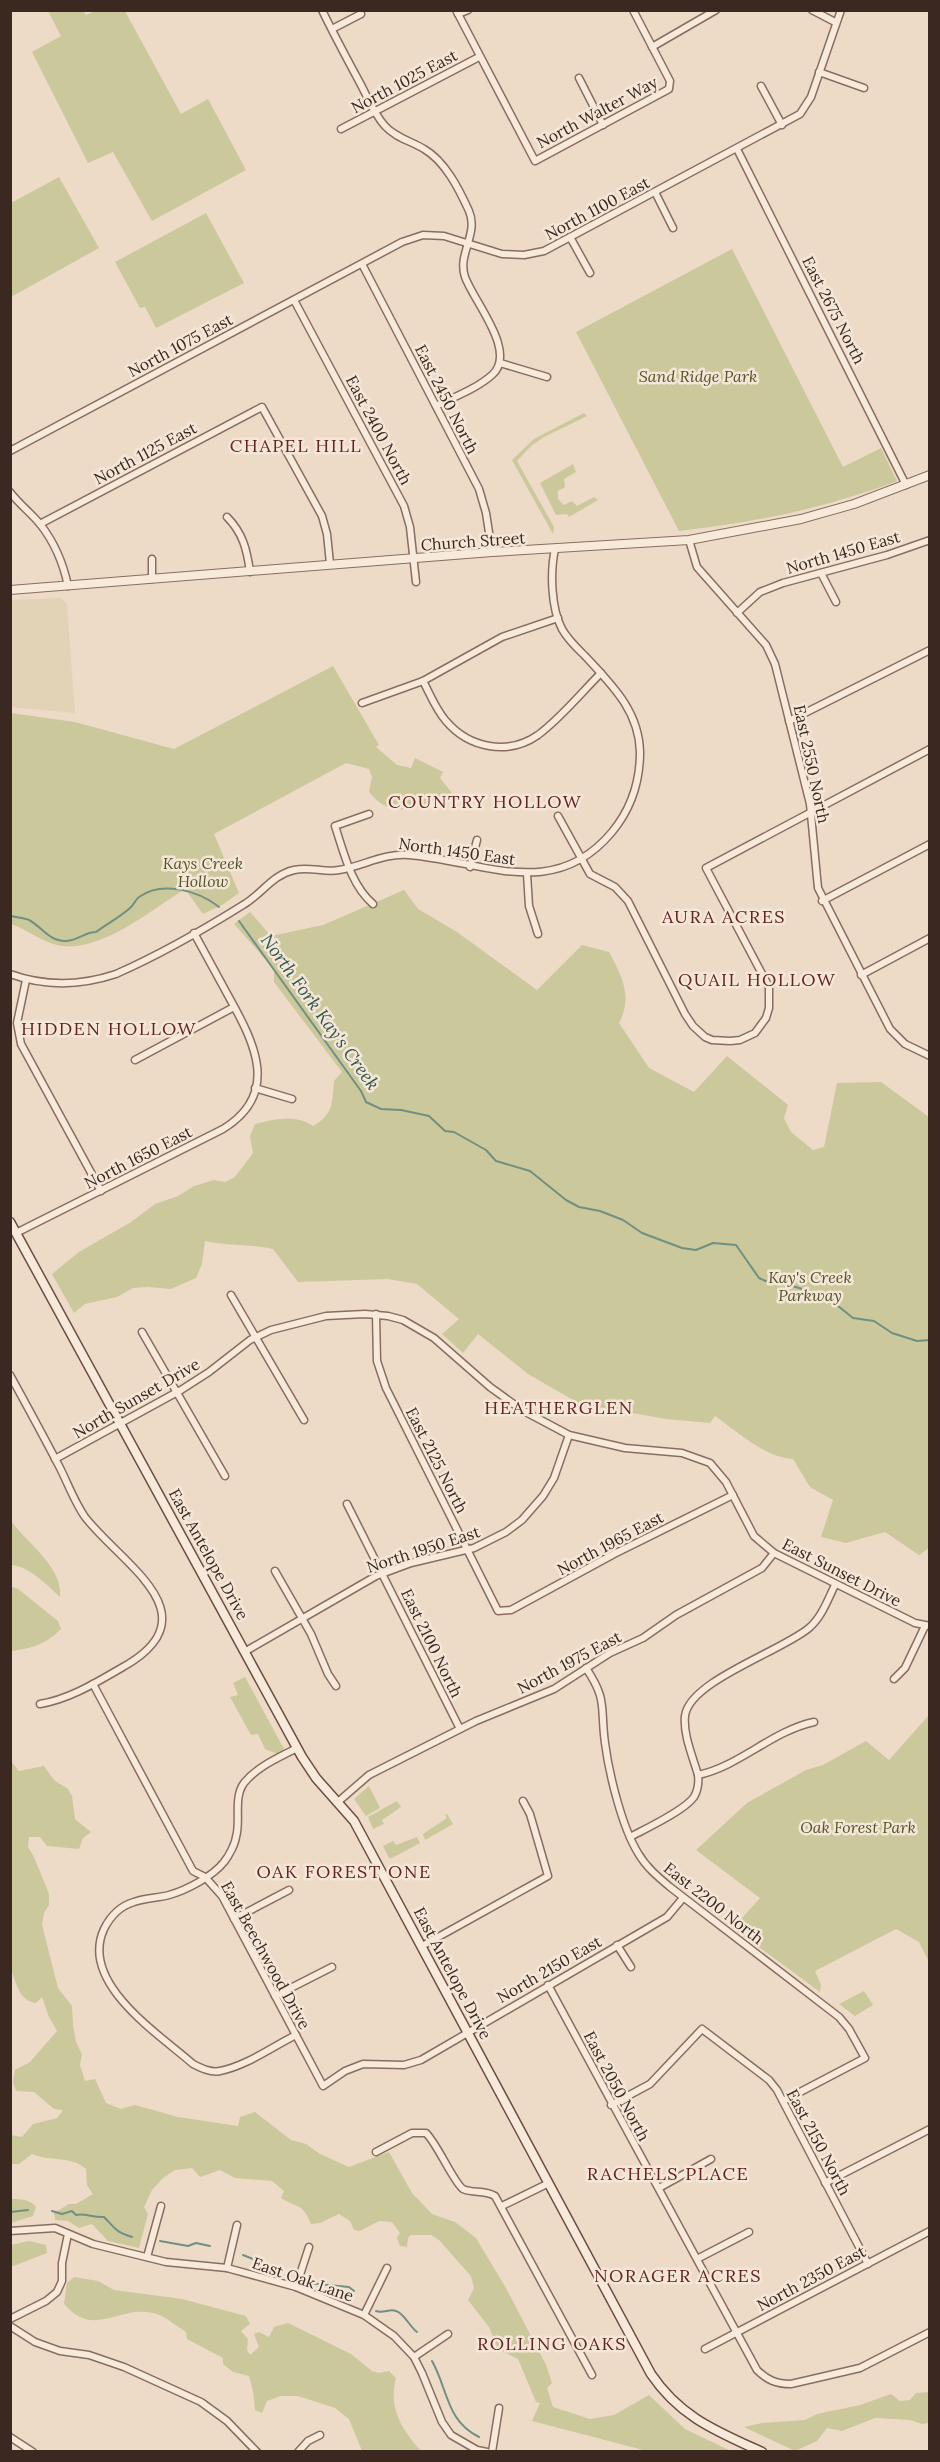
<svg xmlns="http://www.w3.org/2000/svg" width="940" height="2462" font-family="Lora,serif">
<rect width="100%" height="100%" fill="#eddbc8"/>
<path fill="#e2d3b6" d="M60,598l7,6 8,109 -64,-6v-107z"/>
<g fill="#cbc89c">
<path d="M48,11h35l3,4 9,-4h30l56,103 27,-15 38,71 -94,51 -39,-69 -25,11 -56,-111 29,-16z"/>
<path d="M59,177l40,71 -88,49v-94z"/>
<path d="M206,213l38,70 -88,45 -11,-21 -5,1 -25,-46z"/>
<path d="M732,249l111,218 38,-19 16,33c-74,28 -140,41 -218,50l-103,-199z"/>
<path d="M584,413l3,3 -43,21 -12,8 -15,16 37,66 -1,7 -41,-74 22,-21z"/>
<path d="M573,464l3,8 -12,7 1,8 -7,4v8l6,6 8,-4 5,5 17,-9 4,3 -29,17 -2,-3 -11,1 -16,-32z"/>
<path d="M333,666l46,79 -3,2 21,18 14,3 4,-10 28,14 -3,6 12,15c-31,11 -57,31 -83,-1l3,-15 -3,-8 -23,-6 -132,71 25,59 -17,12 -19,9 -18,-25c-34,21 -87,66 -128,56 -16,-4 -31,-16 -46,-21v-211l64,9 99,27z"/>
<path d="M404,890l14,19 39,23 80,58 45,-45 27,7c13,24 24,45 10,71l30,45 45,24 33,-36 61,49 -4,13 7,14 22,18 11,-3 13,-64 44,-1 48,35v431l-10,7 -34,-23 -39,11 -25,-6 12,-37 -23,-13 -17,-28c-29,-2 -55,-27 -78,-43l-5,7 -44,-4 -86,-15 -52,-30 -50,-40 -15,19 -21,-19 17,-15 -42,-35 -29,-5 -90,3 -25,-33c-22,-5 -45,-3 -68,-8l-3,23 -6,14 -25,11 -23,-2 -15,1 -16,9 -32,7 -11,9 -22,-39 27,-22 52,-30 24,-18 23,-8 16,-10 20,-6 11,2 10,-5 18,-24 -3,-17 5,-12c21,-5 40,-10 58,2 21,-12 19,-24 21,-45l8,-9 -68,-90v-13l-40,-45 16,-12 21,24 52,-11z"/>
<path d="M11,1521c16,22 52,46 49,76 -13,-12 -31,-31 -49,-32z"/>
<path d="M10,1586l8,3 40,32 3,8c-16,16 -29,19 -50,22z"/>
<path d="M245,1677l39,72 -4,6 -15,-6 -7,-15 -7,1 -21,-38 8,-2 -5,-12z"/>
<path d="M929,1715v247l-10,-20 -23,-13 -81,42 6,14 -1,7 -87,-64 27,-30 -64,-48 51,-47 59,-33 17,-5 43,-24 23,19z"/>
<path d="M10,1760l9,11 25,-5 10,14 14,9 4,7 3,23 16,13 -8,6 -4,11 -32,-3 -7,-9h-11l-1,10 6,10 15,37v11l-5,8 -2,12 16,63 14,18 1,18 3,18 6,12 -2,11 5,16 10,-2 11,24 15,6 14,-4 43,12 60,9 2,-9 15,-5 36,28 15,4 14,10 29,13 40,-15 23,41 20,21 23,8 21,16 30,50 40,77 6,18 -5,5 6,19 37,12 24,-4 35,-20 36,34 46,22h-84l-115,-30 8,-18 -4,-1 -18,-43 -20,-10 -9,-22 -21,-27 6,-12 -3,-12 -32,-36 -8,-5h-20l-3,3 -1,9 -7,-1 -3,-8 3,-5 -8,-11 -13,-1 -19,10 -6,-1 -4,-9 -11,-7 -19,9 -9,1c-9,-22 -13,-15 -30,-26l3,-7 -12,-10 -37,-3 -15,-8 -20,7 -8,-9 -17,2 -12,8 -11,12 -8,17 4,7 -9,34 -31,-7 -16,-17 -13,4 -11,-7 -13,-1 -1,-7 15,-9h7l17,-10 -6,-9 -1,-16c-16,-14 -36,-7 -54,-15l-13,10h-8v-29l11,2 11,-13 24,-6 6,-8 -9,-1 -20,-17 -18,-1 -3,-9 2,-12 15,-8 27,-31 -8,-14 -7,-20 -6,6c-17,-2 -19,-19 -25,-33z"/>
<path d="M369,1786l11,22 -14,8 -12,-17z"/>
<path d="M397,1801l4,6 -19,13 2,4 -11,5 -5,-12z"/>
<path d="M447,1814l6,10 -28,16 -2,-6 24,-16 -2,-3z"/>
<path d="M417,1837l3,6 -28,15h-3l-6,-12 10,-5 3,4z"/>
<path d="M864,1991l9,14 -18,11 -16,-12z"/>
<path d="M11,2199c10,0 18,0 25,8l-3,9 -22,7z"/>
<path d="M29,2241l17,4 1,8 -36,14v-22z"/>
<path d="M74,2277l24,4 16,9 68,9 64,17 4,8 -9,7 7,8 -1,11 3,5 9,-8 -5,-13 5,-2 10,5 5,-10 14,-4 63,31 21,17 7,2 10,-2 7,7c-8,30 6,52 25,73h-59l-13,-32 -14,-11 -37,-12h-17l-14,5 -5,12 -7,-3 -2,-19 -4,-15 -16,-4 -10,-8v-6l-36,-19 -1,-7c-10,-6 -22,-17 -33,-19 -35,-8 -59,26 -89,-9l3,-21z"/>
<path d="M929,2392v31l-7,1 -12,-4 -35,-2 -33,13 -15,-3 -10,13 -22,10 -51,-24 18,-4 43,-3 12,-6 43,-9 31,-11 9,7 10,-1 6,-7z"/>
</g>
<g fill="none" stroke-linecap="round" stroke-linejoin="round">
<g stroke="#709082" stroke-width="2">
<path d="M10,916c6,1 14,2 19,4 13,7 20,21 36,21 13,0 19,-9 31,-9 11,-8 24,-15 34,-24 4,-3 5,-8 9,-11 23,-17 60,-6 80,10"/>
<path d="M239,921l122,170 5,11 15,7 20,1 28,6 16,15 9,1 32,18 10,11 34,10 36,29 13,7 21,4 23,9 19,13 40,15 14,2 17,-7 23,2 23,33 11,5 10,-1 22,7 36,17 15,12 21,3 18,12 25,8 13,-1"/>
<path d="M52,2211l10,3 10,-3 4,4c9,-2 18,3 28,2 11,11 11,15 28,20"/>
<path d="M10,2212l18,-2"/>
<path d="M160,2241l28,5 8,-3 14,3"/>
<path d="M243,2255l40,16"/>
<path d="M308,2283l41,4 5,4"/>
<path d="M376,2311c8,3 13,-3 20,0 8,2 13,15 21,21"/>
<path d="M432,2361c16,28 14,60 47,76"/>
</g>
<g stroke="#896d5e" stroke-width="9">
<g id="minor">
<path d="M322,10c12,25 25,49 38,73 8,15 14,31 25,43 11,12 26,15 39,23 21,12 35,40 45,62 10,23 -12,43 -4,66 9,25 53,75 27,98 -16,14 -38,22 -56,31"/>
<path d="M456,10l79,151 134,-72 1,-8 -37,-71"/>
<path d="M812,10l23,12"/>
<path d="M458,14l10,-4"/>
<path d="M332,29l29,-15"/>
<path d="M652,47l64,-37"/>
<path d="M819,72l45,16"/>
<path d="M579,78l24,47"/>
<path d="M761,86l21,39"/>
<path d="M341,129l138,-72"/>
<path d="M737,149l169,336"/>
<path d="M655,192l18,36"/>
<path d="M570,237l20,36"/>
<path d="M362,264l117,225 7,24 6,39"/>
<path d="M294,300l110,206 6,21 6,55"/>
<path d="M500,363l47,14"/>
<path d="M10,451l392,-209 21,-7 21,1 58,18 22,1 20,-4 256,-137 11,-17 30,-87"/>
<path d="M10,492c9,12 21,21 30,32 15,19 23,38 28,62"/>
<path d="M227,517c16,16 20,33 23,55"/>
<path d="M40,524l222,-117 60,109 5,18 3,30"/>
<path d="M689,540l8,27 69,78 9,19 35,140 8,84 72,141 15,15 25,12"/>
<path d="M822,575l14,27"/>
<path d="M152,579v-20"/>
<path d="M737,613l23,-21 23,-9 104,-28 43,-15"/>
<path d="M423,681c7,13 13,29 23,40 23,27 62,35 92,14 23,-17 43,-42 63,-62"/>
<path d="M362,703l61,-22 79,-44 56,-19"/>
<path d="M789,721l141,-71"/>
<path d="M369,814l-34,12c9,27 16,59 38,78"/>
<path d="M558,816l32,58 25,13 13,14 57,113 8,12 12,11 7,3 18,1 10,-1 15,-7 11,-15 3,-10v-21l-63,-119 224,-119"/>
<path d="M470,867l7,-27"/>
<path d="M527,874l2,32 9,28"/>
<path d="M822,901l108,-57"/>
<path d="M10,974c36,13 70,12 106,0 43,-19 87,-44 127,-69 19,-11 29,-30 51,-35 16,-4 30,3 45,0 25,-4 44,-17 70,-15 74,6 145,47 203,-23 19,-23 28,-50 28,-80 -1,-41 -28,-67 -54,-95 -9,-9 -18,-17 -24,-28 -11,-21 -12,-57 -7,-80"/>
<path d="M861,975l69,-37"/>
<path d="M26,980l-9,43 4,21 80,147"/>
<path d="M135,1060l99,-53"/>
<path d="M255,1088l37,11"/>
<path d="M16,1233l207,-104c57,-35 32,-85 7,-130 -12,-22 -24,-44 -36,-66"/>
<path d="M231,1295l73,125"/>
<path d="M376,1314l1,47 9,27 112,223 13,-1 103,-56 119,-59"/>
<path d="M142,1332l83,144"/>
<path d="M10,1375c17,31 34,62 50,93 8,16 15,35 25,49 36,47 130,98 38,150 -26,15 -53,32 -83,37"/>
<path d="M55,1459l126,-69 28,-18 41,-32 21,-10 55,-14 39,-2 23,2 15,4 31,18 56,49 32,23 47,25 56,13 57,5 28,10 16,19 28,54 20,17 141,70 15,3"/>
<path d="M347,1504l113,225"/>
<path d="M275,1571l36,63 17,40 8,12"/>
<path d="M246,1651l130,-75 35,-13 63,-15 32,-16 16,-12 21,-24 11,-18 15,-43"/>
<path d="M586,1668c22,33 14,39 19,75 4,31 17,84 33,110 8,14 20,24 32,34l169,130 10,12 16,29 -82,43"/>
<path d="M894,1679l11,-11 20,-42"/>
<path d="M93,1684l100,187 12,6 17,19 101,190 22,-15 18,-7 41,1 17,-5 246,-143 16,-19"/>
<path d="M698,1775c42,-9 74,-44 116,-53"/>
<path d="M339,1801l30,-26 107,-54 78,-32 56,-36 33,-15 33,-23 86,-47 12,-15"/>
<path d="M630,1837c15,-8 54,-26 64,-40 4,-7 5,-14 4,-22 -5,-18 -15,-40 -13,-59 4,-35 97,-65 124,-88 13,-11 19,-29 26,-43"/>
<path d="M234,1919l55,-29"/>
<path d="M617,1945l14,22"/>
<path d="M422,1946l126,-70 -18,-62 -7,-13"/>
<path d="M548,1985l209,385c10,10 19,14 34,14l69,-16 70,-36"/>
<path d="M275,1996l57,-29"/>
<path d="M296,2035c-24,12 -50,31 -76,36 -9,2 -19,-3 -27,-7 -34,-30 -114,-81 -89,-135 6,-12 16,-23 30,-27 11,-4 24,-4 35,-7 18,-5 44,-19 55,-33 5,-6 11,-18 12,-25 5,-16 -3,-39 8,-54 14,-17 34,-25 53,-35"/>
<path d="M611,2105l39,-21 52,-55 67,51 8,10 91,174"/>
<path d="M376,2152l36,-19h14c12,12 28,50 37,56 11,5 20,0 32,7l97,179"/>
<path d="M825,2183l105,-54"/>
<path d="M659,2188l52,-29"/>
<path d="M502,2206l47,-23"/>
<path d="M10,2231l45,-3 38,16 73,18 61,6 69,19 68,28 30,21 20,21 8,16 20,49 9,13 26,15 10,2"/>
<path d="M147,2257l14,-51"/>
<path d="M697,2259l52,-27"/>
<path d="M227,2268l10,-43"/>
<path d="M296,2287l13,-40"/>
<path d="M364,2315l23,-47"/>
<path d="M10,2319l36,-18 11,-9 5,-11v-18l6,-29"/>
<path d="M10,2326l25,16 25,9 29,4 35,12 77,35 26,19 30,31"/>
<path d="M705,2349l225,-118"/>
<path d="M414,2357l34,-23"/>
<path d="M10,2437l23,15"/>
<path d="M298,2452l10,-11 12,-6"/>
<path d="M492,2452l7,-44"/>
</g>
</g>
<g stroke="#896d5e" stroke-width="10">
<path id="tertiary" d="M10,590l482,-38 197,-12 112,-21 53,-15 76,-29"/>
</g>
<g stroke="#6b4e41" stroke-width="11">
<path id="secondary" d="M10,1222l292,535 14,21 38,43 297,553c29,43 65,57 111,78"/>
</g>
<use href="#minor" stroke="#f8eadb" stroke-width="6"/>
<use href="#tertiary" stroke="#f8eadb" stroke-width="8"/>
<use href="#secondary" stroke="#f8eadb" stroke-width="8"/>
</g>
<g text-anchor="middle" stroke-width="5" stroke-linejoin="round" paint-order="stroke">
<g font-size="16" fill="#3a2821" stroke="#f5e7d8">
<text transform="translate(404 81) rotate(-28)" y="6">North 1025 East</text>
<text transform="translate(597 112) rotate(-28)" y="6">North Walter Way</text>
<text transform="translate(597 208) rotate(-28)" y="6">North 1100 East</text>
<text transform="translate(834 310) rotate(63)" y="6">East 2675 North</text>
<text transform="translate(180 345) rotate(-28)" y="6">North 1075 East</text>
<text transform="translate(447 399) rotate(63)" y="6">East 2450 North</text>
<text transform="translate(379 430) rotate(62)" y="6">East 2400 North</text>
<text transform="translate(145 453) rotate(-28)" y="6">North 1125 East</text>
<text transform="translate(473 541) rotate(-4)" y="6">Church Street</text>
<text transform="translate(843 552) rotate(-16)" y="6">North 1450 East</text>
<text transform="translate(812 764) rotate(78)" y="6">East 2550 North</text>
<text transform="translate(457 851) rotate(8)" y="6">North 1450 East</text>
<text transform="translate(138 1157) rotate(-27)" y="6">North 1650 East</text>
<text transform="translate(136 1398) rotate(-30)" y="6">North Sunset Drive</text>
<text transform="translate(437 1460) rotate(63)" y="6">East 2125 North</text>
<text transform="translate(610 1543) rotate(-28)" y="6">North 1965 East</text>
<text transform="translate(423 1549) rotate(-18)" y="6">North 1950 East</text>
<text transform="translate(209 1554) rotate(61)" y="6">East Antelope Drive</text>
<text transform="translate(842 1572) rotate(27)" y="6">East Sunset Drive</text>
<text transform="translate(432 1643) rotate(64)" y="6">East 2100 North</text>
<text transform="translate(569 1662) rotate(-28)" y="6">North 1975 East</text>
<text transform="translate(714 1903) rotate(38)" y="6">East 2200 North</text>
<text transform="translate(266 1955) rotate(61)" y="6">East Beechwood Drive</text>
<text transform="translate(549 1969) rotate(-30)" y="6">North 2150 East</text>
<text transform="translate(453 1973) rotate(62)" y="6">East Antelope Drive</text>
<text transform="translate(617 2086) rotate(62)" y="6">East 2050 North</text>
<text transform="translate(819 2142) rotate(62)" y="6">East 2150 North</text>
<text transform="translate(811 2278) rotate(-28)" y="6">North 2350 East</text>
<text transform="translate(303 2279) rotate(19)" y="6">East Oak Lane</text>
</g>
<g font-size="16" font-style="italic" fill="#525528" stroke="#f5e7d8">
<text x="698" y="382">Sand Ridge Park</text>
<text x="203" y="869">Kays Creek<tspan x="203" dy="18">Hollow</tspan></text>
<text x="810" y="1283">Kay's Creek<tspan x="810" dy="18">Parkway</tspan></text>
<text x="858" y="1833">Oak Forest Park</text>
</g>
<g font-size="18" letter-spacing="1.5" fill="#652322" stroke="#f5e7d8">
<text x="296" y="452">CHAPEL HILL</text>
<text x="485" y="808">COUNTRY HOLLOW</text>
<text x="724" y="923">AURA ACRES</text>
<text x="757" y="986">QUAIL HOLLOW</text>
<text x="109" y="1035">HIDDEN HOLLOW</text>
<text x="559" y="1414">HEATHERGLEN</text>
<text x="344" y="1878">OAK FOREST ONE</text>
<text x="668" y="2180">RACHELS PLACE</text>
<text x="678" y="2282">NORAGER ACRES</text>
<text x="552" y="2350">ROLLING OAKS</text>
</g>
<g font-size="18" font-style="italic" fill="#31594f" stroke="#f5e7d8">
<text transform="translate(320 1012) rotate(54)" y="6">North Fork Kay's Creek</text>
</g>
</g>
<rect width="940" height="2462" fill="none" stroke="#3a2821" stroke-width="24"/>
</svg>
